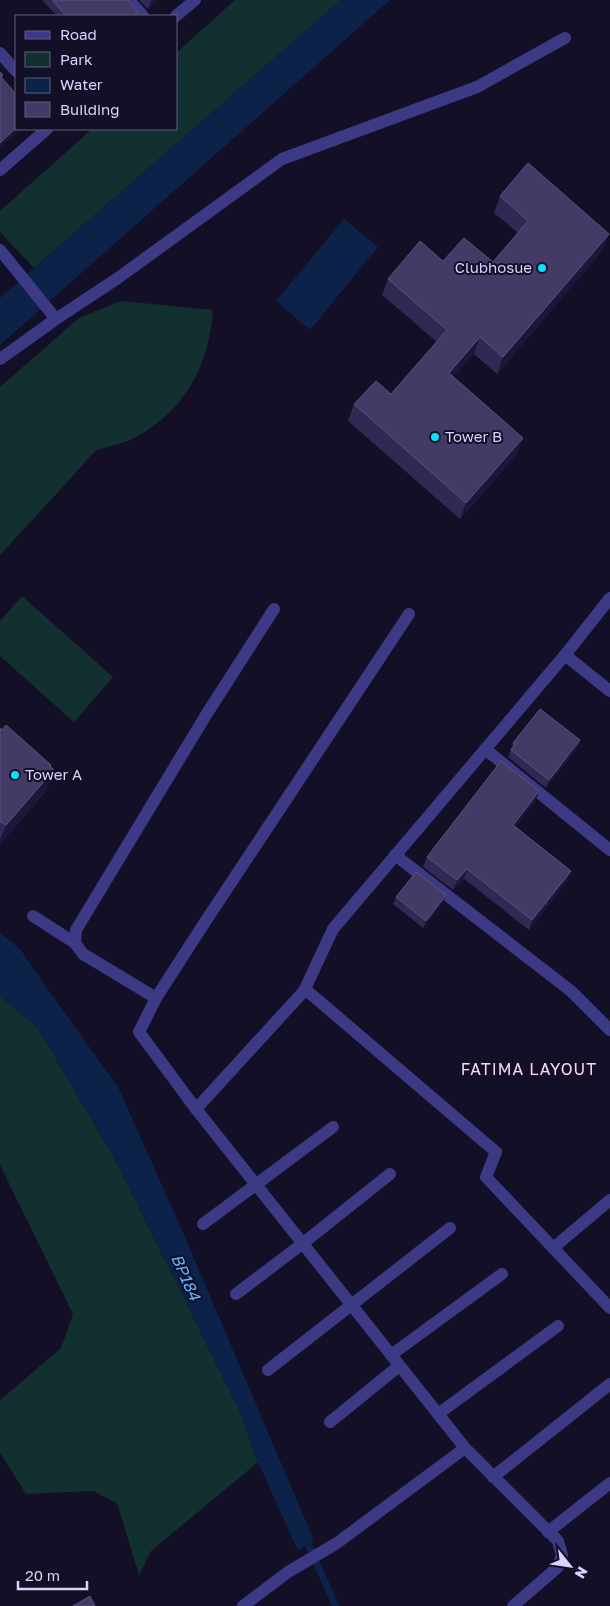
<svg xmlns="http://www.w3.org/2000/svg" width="610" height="1606" font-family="'Golos Text',sans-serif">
<rect width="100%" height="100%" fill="#130f26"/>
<g fill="#12302f">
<path d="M235,0h106l-307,268 -34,-36v-21l92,-82h84v-76z"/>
<path d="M121,301l92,9c-4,56 -29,103 -81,129 -10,5 -29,8 -36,12 -8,6 -19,21 -26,28 -23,25 -47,51 -70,76v-168l79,-69z"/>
<path d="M22,596l91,81 -39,45 -74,-66v-35z"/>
<path d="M0,996l38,32 78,133 124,251 18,50 -107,89 -12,24 -22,-72 -24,-12 -67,3 -26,-41v-53l61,-52 12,-34 -73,-149z"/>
</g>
<g fill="#0c2248">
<path d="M341,0h49l-390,345v-47z"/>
<path d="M344,219l34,28 -68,83 -34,-29z"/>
<path d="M0,933l21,17 11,17 86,120 63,141 133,312 -16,11 -40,-89 -18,-50 -124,-251 -78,-133 -38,-32z"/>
</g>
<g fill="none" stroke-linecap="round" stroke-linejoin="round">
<path stroke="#0c2248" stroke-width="7" d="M304,1536l32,70"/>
<g stroke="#3d3a85" stroke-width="12">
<path d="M129,0l14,16"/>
<path d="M176,16l19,-16"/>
<path d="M0,53l16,18"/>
<path d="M0,170l47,-41"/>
<path d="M0,250l56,69"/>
<path d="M0,359l56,-40 62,-41 164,-119 195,-72 88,-49"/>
<path d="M565,655l45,-57"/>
<path d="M485,749l125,101"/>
<path d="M395,855l176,136 39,39"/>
<path d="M33,916l42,27"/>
<path d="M305,989l191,163 -10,25 124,131"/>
<path d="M156,998l-73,-44 -8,-11 1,-13 130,-215 68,-106"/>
<path d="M196,1109l-57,-77 17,-34 49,-76 204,-308"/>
<path d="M203,1224l130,-97"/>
<path d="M553,1248l57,-48"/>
<path d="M236,1294l66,-50 88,-70"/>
<path d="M391,1355l111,-81"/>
<path d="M268,1370l182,-142"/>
<path d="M438,1414l120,-88"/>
<path d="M330,1422l69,-56"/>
<path d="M465,1448l93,93 4,14 -4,12 -45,39"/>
<path d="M493,1477l117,-93"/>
<path d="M548,1532l62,-49"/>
<path d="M243,1606l45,-34 49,-29 128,-95 -269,-339 108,-118 29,-62 232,-274 45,36"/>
</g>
</g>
<g fill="#312854">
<path d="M42,0h86l10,12 -1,4h-80z"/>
<path d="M139,0h19l-10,9z"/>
<path d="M500,196l109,38 -6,16 -106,124 -23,-20 -21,23 64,78 -57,64 -112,-98 6,-17 37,-10 46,-52 -55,-47 6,-16 55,-18 50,1 25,-29 -24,-20z"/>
<path d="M0,728l51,37v1l3,4 -8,21 -46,53z"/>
<path d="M513,743l65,4 -32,41 -38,-31z"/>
<path d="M539,791l-3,9 -21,27 53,53 -39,50 -65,-51 -11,11 -30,-23 4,-10z"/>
<path d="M446,895l-3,7 -20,26 -30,-24 3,-7z"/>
</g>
<g fill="#1d163a">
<path d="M152,0h6l-10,9 2,-7z"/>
<path d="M16,128l5,1 -21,19v-5z"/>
<path d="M609,234l-6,16 -106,124 6,-17z"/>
<path d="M480,337l-6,17 -31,35 6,-16z"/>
<path d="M523,438l-6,17 -57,64 6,-16z"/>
<path d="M580,740l-2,7 -32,41 3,-8z"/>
<path d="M51,765l-5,14 8,-9 -8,21 -46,53v-4l6,-15z"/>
<path d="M539,791l-3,9 -27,34 4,-9z"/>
<path d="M467,869l-3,10 -11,11 4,-10z"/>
<path d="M571,871l-3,9 -39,50 3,-10z"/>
<path d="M446,895l-3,7 -20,26 3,-7z"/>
</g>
<g fill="#433a66" stroke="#5a527e">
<path d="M52,0h76l10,12 -4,4h-68z"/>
<path d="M0,72l3,3 -2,2 15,17v34l-16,15z"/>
<path d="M528,163l81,71 -106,123 -23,-20 -31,36 74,65 -57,65 -112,-99 22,-23 15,13 56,-64 -59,-51 32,-38 23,20 21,-23 29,24 35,-41 -28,-25z"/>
<path d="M540,709l40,31 -31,40 -38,-30 4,-5 -2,-2z"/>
<path d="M6,725l45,40 -1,1 4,4 -48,55 -5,-3 -1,1v-95l2,2z"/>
<path d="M501,761l38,30 -26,34 58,46 -39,49 -65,-51 -10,11 -30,-23z"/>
<path d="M416,872l30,23 -20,26 -30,-24z"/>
<path d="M90,1596l5,10h-22z"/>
</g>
<g fill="#00e5ff" stroke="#130f26" stroke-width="2">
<circle cx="542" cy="268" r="5"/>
<circle cx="435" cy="437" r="5"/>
<circle cx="15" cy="775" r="5"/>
</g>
<g text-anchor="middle" stroke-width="4" stroke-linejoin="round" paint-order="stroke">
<g font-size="15" fill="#d9d4ff" stroke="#130f26" text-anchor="start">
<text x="532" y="273" text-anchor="end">Clubhosue</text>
<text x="445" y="442">Tower B</text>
<text x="25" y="780">Tower A</text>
</g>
<g font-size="16" letter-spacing="1" fill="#ffd6f0" stroke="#130f26">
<text x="529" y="1075">FATIMA LAYOUT</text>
</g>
<g font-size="16" font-style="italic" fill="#62b6ff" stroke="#130f26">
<text transform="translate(186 1277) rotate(66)" y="6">BP184</text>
</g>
</g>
<rect x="15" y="15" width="162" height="115" fill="#130f26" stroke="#625e7d"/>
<rect x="25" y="31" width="25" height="8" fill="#3d3a85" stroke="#625e7d"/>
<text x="60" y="40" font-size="15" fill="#d9d4ff">Road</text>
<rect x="25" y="52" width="25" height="15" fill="#12302f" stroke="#625e7d"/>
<text x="60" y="65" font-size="15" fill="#d9d4ff">Park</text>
<rect x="25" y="78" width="25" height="15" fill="#0c2248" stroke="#625e7d"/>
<text x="60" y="90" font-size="15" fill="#d9d4ff">Water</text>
<rect x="25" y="102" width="25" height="15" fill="#433a66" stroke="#625e7d"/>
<text x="60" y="115" font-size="15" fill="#d9d4ff">Building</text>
<g transform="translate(570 1566) rotate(120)" stroke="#130f26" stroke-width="4" paint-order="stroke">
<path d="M0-4L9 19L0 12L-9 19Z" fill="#d9d4ff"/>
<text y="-8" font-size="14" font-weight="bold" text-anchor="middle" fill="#d9d4ff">N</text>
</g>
<path d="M18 1581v8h69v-8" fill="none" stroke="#d9d4ff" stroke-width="2.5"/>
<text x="25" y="1581" font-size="15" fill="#d9d4ff" stroke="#130f26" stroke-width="4" paint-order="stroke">20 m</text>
</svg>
